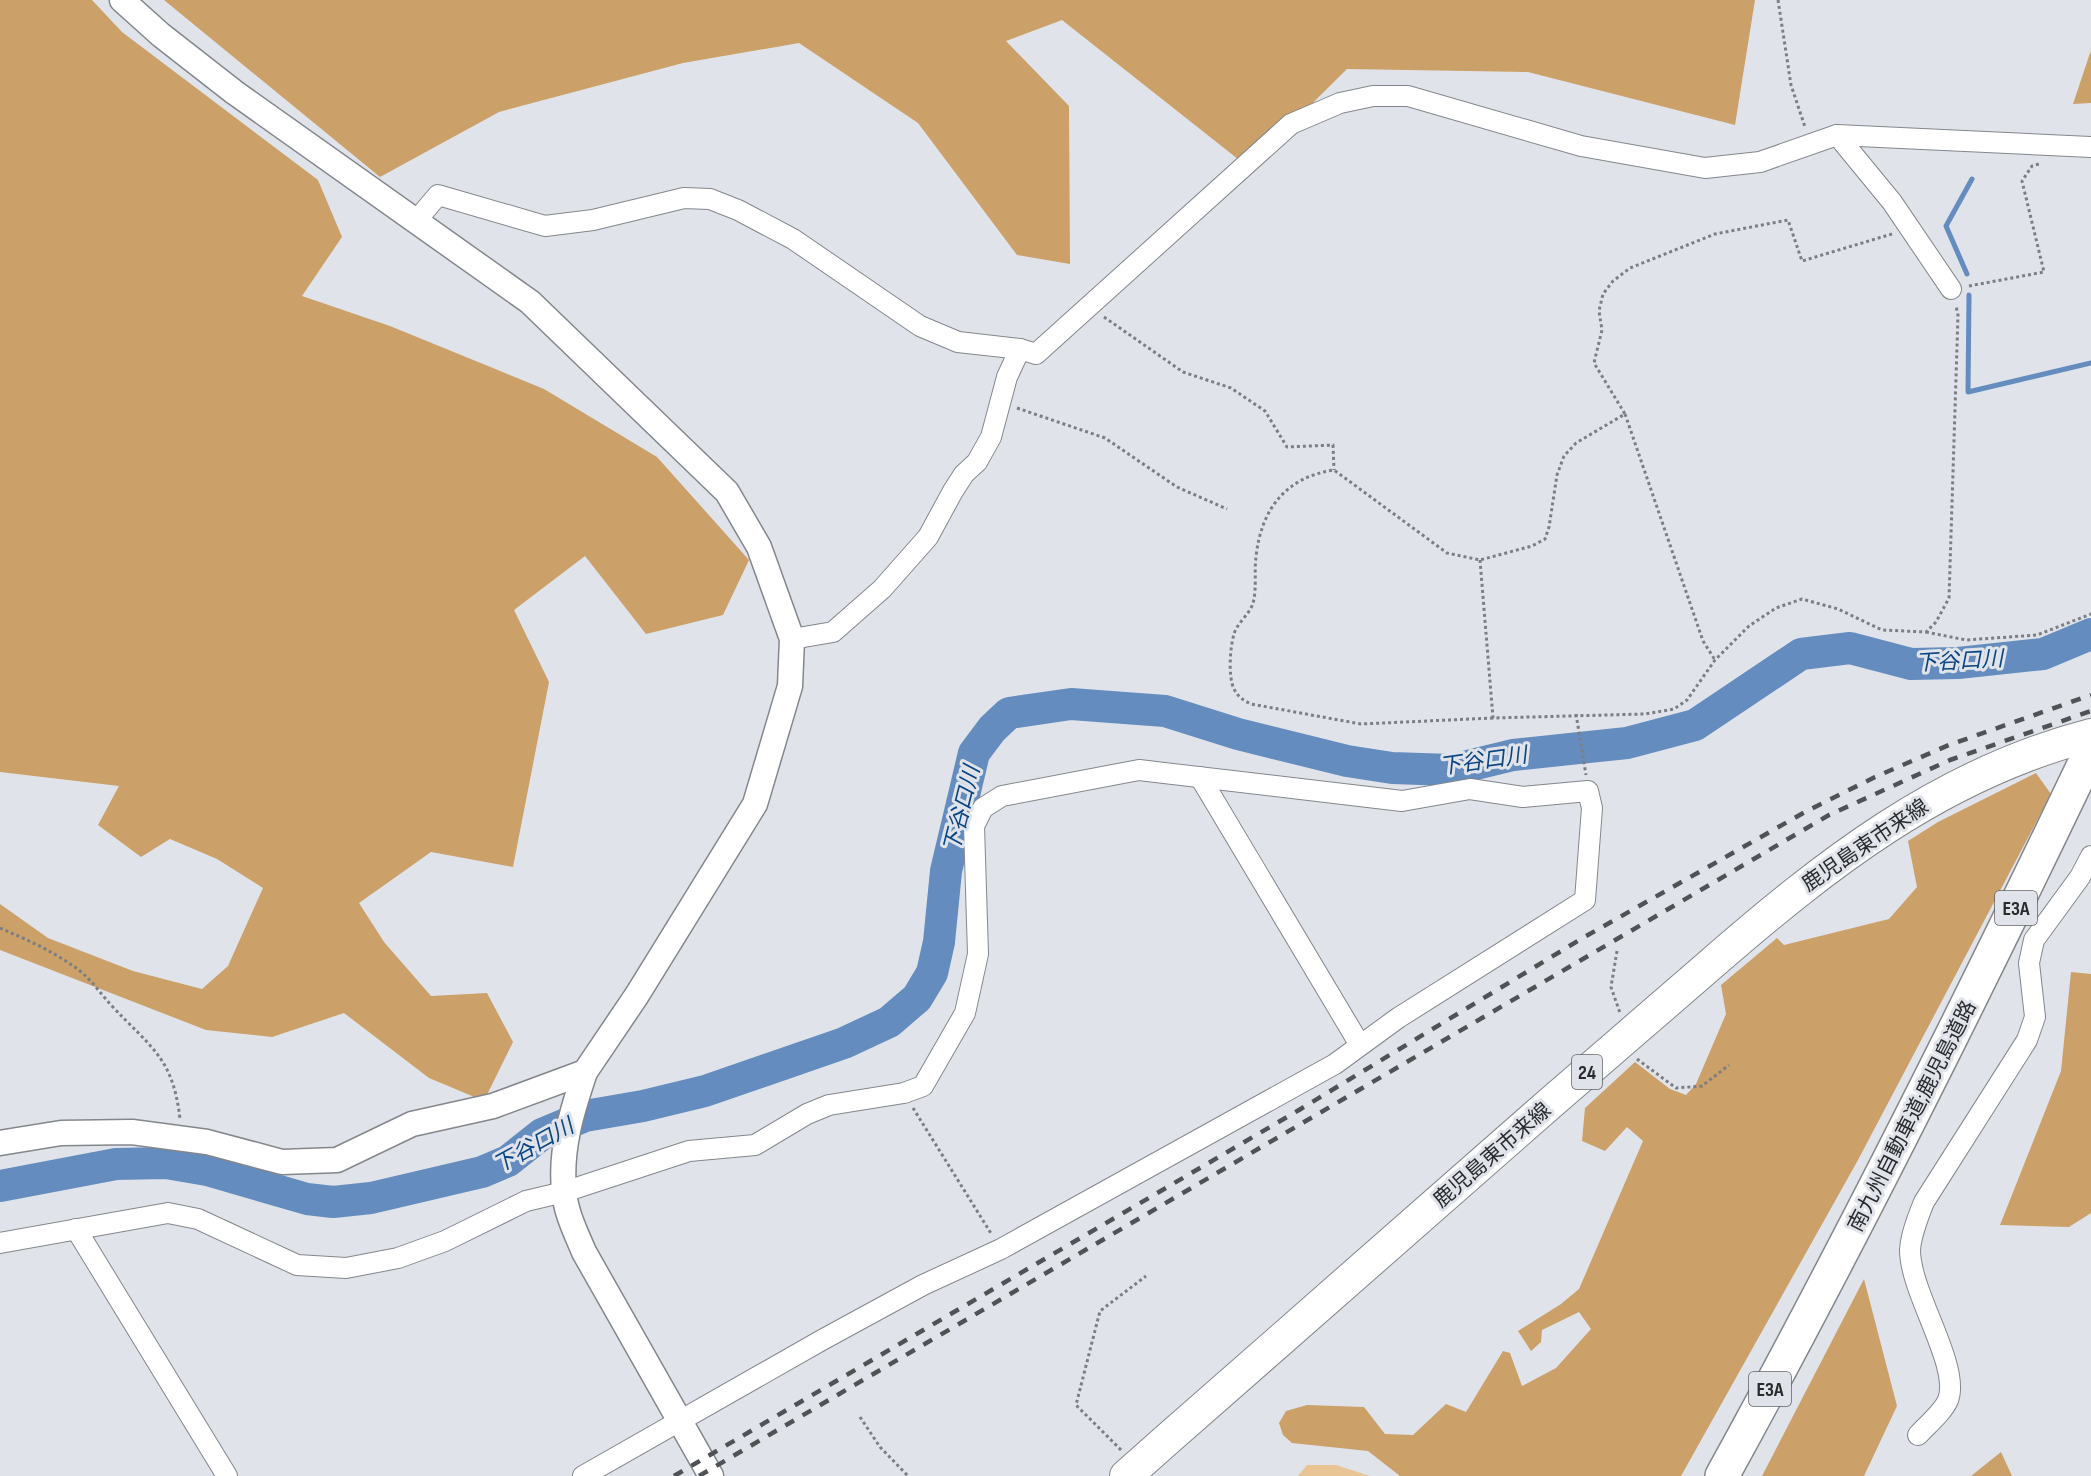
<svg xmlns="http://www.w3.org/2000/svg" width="2091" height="1476" font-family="'Sofia Sans Condensed','Noto Sans JP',sans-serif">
<rect width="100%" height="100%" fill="#e0e4ea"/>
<path fill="#e9c495" d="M1307,1465h29l34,11h-72z"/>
<g fill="#cba069">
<path d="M0,0h92l30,32 196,148 24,57 -40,59 88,30 154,63 113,68 92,103 -26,55 -77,19 -61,-78 -71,54 35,72 -36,185 -82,-15 -72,51 25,39 47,54 56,-3 26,49 -29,59 -55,-23 -85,-65 -72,24 -66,-7 -206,-80v-46l48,34 85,33 69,18 26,-23 35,-78 -46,-29 -47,-20 -29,18 -43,-32 21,-39 -119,-14z"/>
<path d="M164,0h1591l-20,125 -207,-53 -181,-3 -99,98 -186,-147 -56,21 63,65 1,158 -53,-9 -99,-132 -119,-80 -116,20 -184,49 -119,65z"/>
<path d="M2091,50v53l-18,1z"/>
<path d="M2036,773l15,21 -193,366 -177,316h-281l-32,-25 -76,-8 -9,-8 -4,-12 7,-12 21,-6 57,2 21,27 28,1 33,-31 20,8 37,-61 7,2 12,33 34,-18 35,-39 -12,-17 -37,18 -1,12 -10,9 -13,-20 43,-27 18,-15 64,-148 -16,-14 -22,24 -23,-10 3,-33 50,-46 35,27 16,6 10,-11 30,-70 -5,-29 56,-47 7,7 105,-26 28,-32 -9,-46 30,-19z"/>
<path d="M2071,972l20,2v239l-22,14 -69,-2 61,-154z"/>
<path d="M1864,1279l33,127 -33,70h-102z"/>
<path d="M2001,1452l11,24h-41z"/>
</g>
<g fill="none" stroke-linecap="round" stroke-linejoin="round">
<g stroke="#648cbe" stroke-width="5">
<path d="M1967,274l-21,-48 26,-47"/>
<path d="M1969,295l-1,97 123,-29"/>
</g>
<path stroke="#648cbe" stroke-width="32" d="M0,1186l116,-22 50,-1 41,7 100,29 26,3 38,-4 111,-26 26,-11 34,-27 43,-18 58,-10 62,-15 139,-48 45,-21 28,-24 15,-25 7,-31 7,-71 28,-118 18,-24 17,-16 62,-9 94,7 73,23 109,27 45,7 59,2 62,-15 114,-12 68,-18 106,-71 49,-6 61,16 47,-1 85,-9 48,-20"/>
<g stroke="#83878c" stroke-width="22">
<g id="minor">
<path d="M1837,135l55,67 59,87"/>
<path d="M416,221l22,-26 107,31 48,-6 91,-22 26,1 28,11 55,29 127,87 38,16 62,7 16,5 255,-230 49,-21 33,-7h35l173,50 124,22 55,-6 77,-27 254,12"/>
<path d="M792,639l41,-7 49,-43 46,-52 25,-46 11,-17 13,-12 14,-25 16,-60 13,-28"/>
<path d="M1200,777l160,268"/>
<path d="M76,1229l151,247"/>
<path d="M0,1243l168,-30 30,6 99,46 49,3 52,-10 47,-17 81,-40 38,-9 125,-41 66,-6 52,-31 22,-9 75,-12 19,-7 42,-73 13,-59 -4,-128 9,-18 19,-12 137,-26 263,31 68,-12 53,8 65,-6 4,17 -7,92 -187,118 -63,46 -334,185 -78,36 -101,55 -239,136"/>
<path d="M1918,1435c9,-10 25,-23 30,-35 13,-34 -38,-107 -38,-150 1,-16 8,-33 14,-48l103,-162 8,-23 -6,-54 5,-23 46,-63 11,-21"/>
</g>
</g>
<g stroke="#83878c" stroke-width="27">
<g id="tertiary">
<path d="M585,1072c-13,39 -25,77 -21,118 1,21 12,43 20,62l127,224"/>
<path d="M0,1143l61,-10 71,-1 75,10 75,20 55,-2 75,-36 81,-18 92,-34 52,-77 118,-191 35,-118 2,-47 -33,-92 -32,-55 -197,-190 -296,-210 -73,-57 -39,-35"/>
</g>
</g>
<g stroke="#83878c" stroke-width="34">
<path id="primary" d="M1126,1476c140,-124 281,-247 421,-370 54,-47 109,-94 163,-141 115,-100 230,-191 381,-230"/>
</g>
<g stroke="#83878c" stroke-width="36">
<path id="motorway" d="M1722,1476c131,-238 252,-481 369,-726"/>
</g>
<g stroke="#7b7e82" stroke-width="3" stroke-dasharray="3 3" stroke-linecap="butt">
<path d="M1778,0l13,85 14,42"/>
<path d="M1969,286l75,-14 -22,-91 10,-15 7,-2"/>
<path d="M1104,317l79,55 48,16 34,23 22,36 46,-2 1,25"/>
<path d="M1017,408l88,30 72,49 50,22"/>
<path d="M1625,414l78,227 12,19"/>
<path d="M1480,560l13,158 152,-4 29,-5 13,-9 28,-40 34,-34 27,-18 26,-9 36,10 44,21 44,2 10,-10 13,-24 9,-283 -2,-9"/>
<path d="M1926,632l40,8 71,-5 54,-21"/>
<path d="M1576,714l10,61"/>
<path d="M1493,718l-132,6 -110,-20c-8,-4 -13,-7 -17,-15 -6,-12 -4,-42 0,-55 3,-11 16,-20 19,-31 4,-14 1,-32 3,-46 5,-48 30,-80 78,-87l113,83 33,7 52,-14 13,-7 4,-12 8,-52 7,-19 12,-13 49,-29 -31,-51 8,-33 -3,-19 4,-17 10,-13 17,-13 85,-34 73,-14 14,41 90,-27"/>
<path d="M0,928c25,11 51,22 73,38 15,9 27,27 38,39 40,43 62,52 69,114"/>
<path d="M1617,951l-6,36 9,26"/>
<path d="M1637,1059l39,29 26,-2 27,-21"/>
<path d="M913,1108l79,127"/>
<path d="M860,1417l20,30 28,29"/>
<path d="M1121,1450l-45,-45 24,-94 46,-35"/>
</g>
<use href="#minor" stroke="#fff" stroke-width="20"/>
<use href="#tertiary" stroke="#fff" stroke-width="24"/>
<use href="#primary" stroke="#fff" stroke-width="32"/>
<use href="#motorway" stroke="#fff" stroke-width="33"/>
<g stroke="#505356" stroke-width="4.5" stroke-dasharray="10 10" stroke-linecap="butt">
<path d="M674,1476l625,-366 282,-171 224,-127 70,-35 74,-32 142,-50"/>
<path d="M699,1476l1130,-661 121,-55 141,-49"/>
</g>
</g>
<g text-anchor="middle" stroke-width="6" stroke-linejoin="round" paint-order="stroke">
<g fill="#e0e4ea" stroke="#5f6265" stroke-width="1.5">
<rect x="1995" y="891" width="42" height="34" rx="4.5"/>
<rect x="1572" y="1055" width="30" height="34" rx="4.5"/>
<rect x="1749" y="1372" width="42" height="34" rx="4.5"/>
</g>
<g font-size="20" font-weight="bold" fill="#282a2c">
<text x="2016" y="915">E3A</text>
<text x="1587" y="1079">24</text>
<text x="1770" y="1396">E3A</text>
</g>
<g font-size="21" fill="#282a2c" stroke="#e0e4ea">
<text transform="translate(1865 845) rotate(-34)" y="7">鹿児島東市来線</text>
<text transform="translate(1912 1116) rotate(-63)" y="7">南九州自動車道;鹿児島道路</text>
<text transform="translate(1492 1155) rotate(-41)" y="7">鹿児島東市来線</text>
</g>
<g font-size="22" font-style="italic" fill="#094583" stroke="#e0e4ea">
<text transform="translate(1959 660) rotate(-3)" y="8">下谷口川</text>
<text transform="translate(1483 760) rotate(-8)" y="8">下谷口川</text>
<text transform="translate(961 809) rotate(-76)" y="8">下谷口川</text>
<text transform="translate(533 1145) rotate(-29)" y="8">下谷口川</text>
</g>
</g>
</svg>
